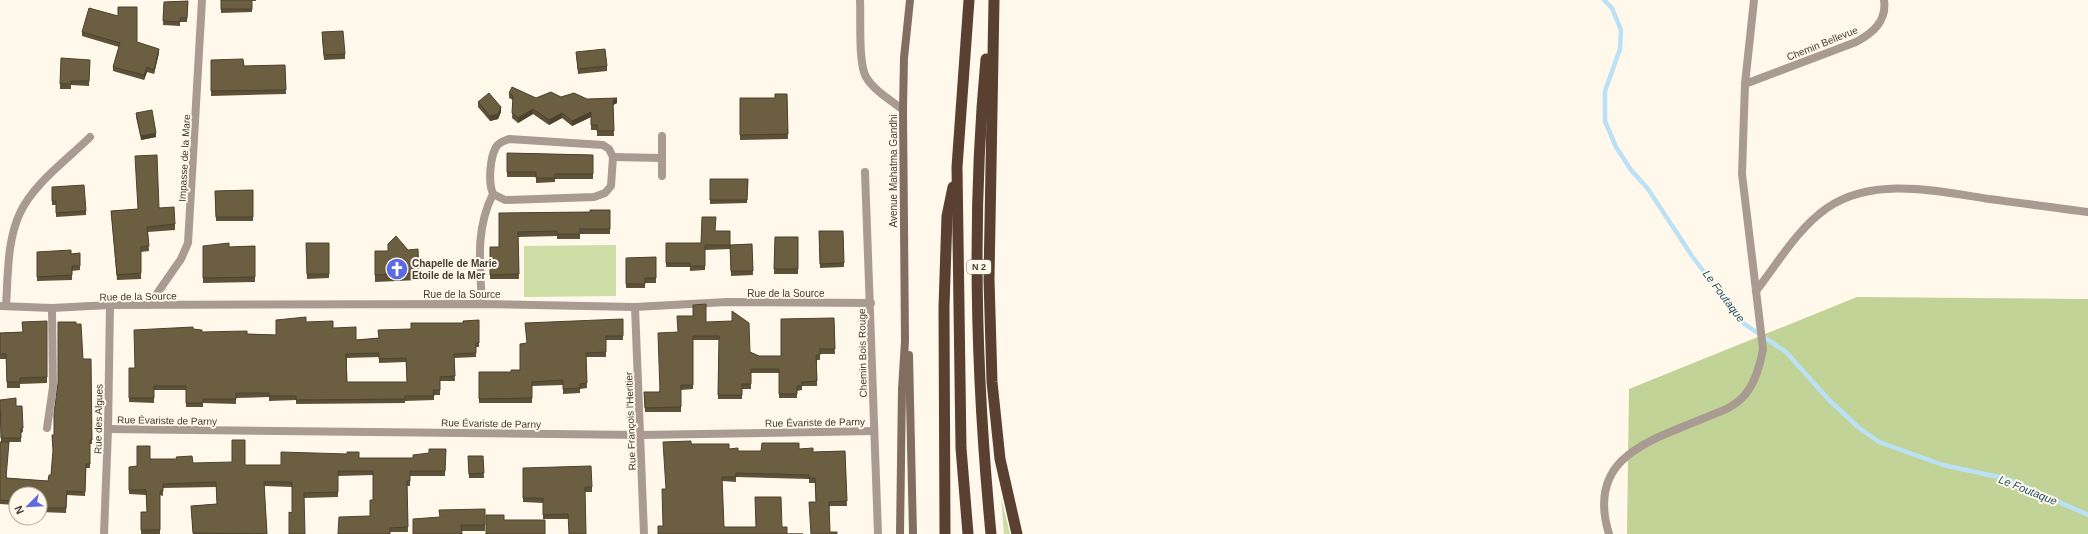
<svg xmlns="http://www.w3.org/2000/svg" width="2088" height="534" font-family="Arial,sans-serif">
<rect width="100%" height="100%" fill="#fff8eb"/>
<g fill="#ccdda5">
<path d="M616,245v51l-92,1v-51z"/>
<path d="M1001,497l9,37h-6z"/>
</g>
<path fill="#c1d396" d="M1857,297l231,2v235h-461l2,-145z"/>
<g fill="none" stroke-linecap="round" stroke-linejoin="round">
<path stroke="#bbe1f7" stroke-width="4.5" d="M1604,0l8,8 9,22 -1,19 -15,42v30l11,26 15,23 17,19 44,67 51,67 43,29 43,48 29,27 21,15 64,23 65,14 80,36"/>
<g stroke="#a99a92" stroke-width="8">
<path d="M860,0c1,18 -2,63 6,77 8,14 25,23 37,33"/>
<path d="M1745,84l111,-42c17,-9 31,-21 28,-42"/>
<path d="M613,157l49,1"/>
<path d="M865,172l13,362"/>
<path d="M662,176v-40"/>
<path d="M1756,291c22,-28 41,-62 71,-83 46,-32 110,-17 162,-9 33,4 66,9 99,13"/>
<path d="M482,304c-2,-38 -7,-75 11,-110l12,6 89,-3 11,-4 6,-7 2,-29 -4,-8 -6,-4 -94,-6c-5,2 -10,3 -13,8 -6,11 -8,35 -3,47"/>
<path d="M149,305l32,-46 7,-16 14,-243"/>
<path d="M0,306l52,2 58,-3 372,-1 153,3 92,-5 144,1"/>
<path d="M6,306c2,-30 1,-66 14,-93 13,-29 48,-54 70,-76"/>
<path d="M635,307l9,227"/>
<path d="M47,428l6,-41 -1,-79"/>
<path d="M108,429l532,6 234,-4"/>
<path d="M104,534l4,-105 2,-124"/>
<path d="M1609,534c-23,-75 37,-92 93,-115 14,-6 29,-10 40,-21 13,-13 18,-32 21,-49l-21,-175 3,-90 9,-84"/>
</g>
<g stroke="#826d61" stroke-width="8">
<path d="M909,355l4,179"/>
<path d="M900,534l2,-145 3,-48 -2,-231 1,-52 6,-58"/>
</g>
<g stroke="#5a4031" stroke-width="11">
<path d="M994,0l-5,279 3,103 8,77 17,75"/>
<path d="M986,59c-15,158 -10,318 5,475"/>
<path d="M945,534l-1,-227 3,-91 6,-29"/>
<path d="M968,534l-7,-86 -4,-281 12,-167"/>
</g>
</g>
<g fill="#5d5138" fill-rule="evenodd">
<path d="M221,0h35v1h-4v11l-31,1z"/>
<path d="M188,1l-1,21h-7v4l-17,-1 1,-23z"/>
<path d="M82,32l55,10 22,11 -5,21 -7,-2 -3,8 -31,-9v-4l6,-20 -37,-11z"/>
<path d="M322,37l23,17v5l-21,1z"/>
<path d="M576,52l31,14v5l-29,3z"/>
<path d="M211,60l33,6 41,-1 1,29 -75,2z"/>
<path d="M90,65l-1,21 -18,-1v4h-11v-5z"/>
<path d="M509,93l27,5 25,-1 26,2 30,4 -4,2 1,31h-17v-6h-6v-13l-19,9 -10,-8 -13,7 -16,-11 -15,9 -6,-5 1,-18 -4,-2z"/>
<path d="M787,94l1,45 -48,1v-42h35z"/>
<path d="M478,102l23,10 -3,7 -8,2 -12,-14z"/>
<path d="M136,113l20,24 -15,3 -5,-23z"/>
<path d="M507,153l86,2v24h-38v3l-19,1v-6h-29z"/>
<path d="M710,179h38l-1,24 -37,1z"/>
<path d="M52,187l34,24v4l-30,2v-12h-4z"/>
<path d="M253,190v31h-37l-1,-30z"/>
<path d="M159,208l16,16v6l-27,2 1,19 -8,1v27l-24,1 -6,-69z"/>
<path d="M610,210v24h-30v5h-23v-3l-39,1 1,42h-29v-32h9v-34l91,-1z"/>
<path d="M715,231l15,14 22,-1 1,31 -22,1 -1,-27 -25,1v20l-15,1v-4h-24v-24h35z"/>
<path d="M819,231h24l1,36 -24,1z"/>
<path d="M775,237h23v37h-24z"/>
<path d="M306,243h23v35l-22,1z"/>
<path d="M203,246l26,1 26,-1v36l-52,1z"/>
<path d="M375,251l44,22v7l-44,2z"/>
<path d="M37,252l34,2 9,-1v17l-8,1v9l-35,1z"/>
<path d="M656,257v26h-11v5h-19v-30z"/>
<path d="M834,318l1,36h-15v6h-3v26h-15v4l-5,1v7h-18v-25h-28v16h-9v10h-24l1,-59h-26v49l-12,1v22h-36l-1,-20h15l19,-60 28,-10 44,30 9,4h22z"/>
<path d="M623,319v21h-17v17h-20l1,31 -7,1v4l-17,1v-9l-31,1v17h-53v-31h32l9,-2z"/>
<path d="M479,320v27h-3v10l-22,1 1,23h-15v14h-6v5l-29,1v2l-109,1v-4l-27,1v-4l-33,1v6l-33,-1v4h-17v-17h-32v13l-25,-1v-34h6l58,-39 9,3 74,3 30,-13 27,6 23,12 23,-2 32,-9 52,-6zM379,357v6l27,-1 1,20h-60v-24z"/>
<path d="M47,321v62l-27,1v4h-13l-1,-29h-6v-26l23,-1z"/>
<path d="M76,324l16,108v12h-2v24h-4l-1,28 -18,-1 -1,18 -26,-1v-18h-24v21l-1,-1v-9l-15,-1v-62l7,36 41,3 3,-6 2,-23 -1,-17h2z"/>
<path d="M16,406h6l1,26 -2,1v9h-20l-1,-33z"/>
<path d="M691,444l38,5 9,2h23l38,-2 14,3 32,-1 2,55h-17l-19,28 5,-32 -1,-19h-6v-4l-73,-2v5l-14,-1 2,46h58l-124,7 5,-8z"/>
<path d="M446,449l-1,27h-35v10h-3l1,46h-18l-20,-16 3,-16v-25l-35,1v21l-34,1 -12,15v-26l-28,-1 3,48h-74l-2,-28 26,-2 -1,-17 -53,1v8l-3,-1v39h-19v-22h6l-1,-17 -17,-1v-27l8,-1 13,-7 43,4 52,2h36l78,-7h54l16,-5z"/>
<path d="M468,456h15l1,22h-15z"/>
<path d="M523,468l69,19v5h-7l-17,27h-25v-16l-20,-1z"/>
<path d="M485,509v22h-23l-23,-14z"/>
</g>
<g fill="#4c422e">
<path d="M159,49v4l-5,21v-4z"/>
<path d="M147,67v5l-3,8v-5z"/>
<path d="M617,98v5l-4,2v-5z"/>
<path d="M501,107v5l-3,7 -8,2v-5z"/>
<path d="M533,109v5l-15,9v-5z"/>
<path d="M591,112v5l-19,9v-5z"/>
<path d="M562,113v5l-13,7v-5z"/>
<path d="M156,133v4l-15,3v-4z"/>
</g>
<g fill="#6c5e41" stroke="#4c422e" fill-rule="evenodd">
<rect x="221" y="0" width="31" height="9"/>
<path d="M188,1l-1,17h-7v4l-17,-1 1,-19z"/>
<path d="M118,7h19v35l22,7 -5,21 -7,-3 -3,8 -31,-8 7,-24 -38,-11 7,-24 29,8z"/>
<path d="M343,31l2,23 -21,1 -2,-23z"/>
<path d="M605,49l2,17 -29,3 -2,-17z"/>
<path d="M61,58l29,2 -1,21h-18v3h-11z"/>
<path d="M243,59l1,7 41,-1 1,25 -75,1v-31z"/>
<path d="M512,87l24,11 15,-6 10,5 13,-4 13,6 30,-1 -4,2 1,31h-17v-6h-6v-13l-19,9 -10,-8 -13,7 -16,-11 -15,9 -6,-5 1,-17 -4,-3z"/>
<path d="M489,93l12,14 -3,7 -8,2 -12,-14z"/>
<path d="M775,94h12l1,40 -48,1v-37h35z"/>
<path d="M152,110l4,23 -15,3 -5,-23z"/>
<path d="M507,153l86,2v19h-38v4h-19v-6h-29z"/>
<path d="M157,155l2,53 15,-1 1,17 -28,3 2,19 -8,1v26l-24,2 -6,-64 27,-2 -3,-53z"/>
<path d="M710,179h38l-1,21h-37z"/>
<path d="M84,185l2,26 -30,2v-12h-4v-14z"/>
<path d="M253,190v27h-37l-1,-26z"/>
<path d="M590,210h20v19h-30v5h-23v-3l-39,1 1,42 -29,1v-28h9v-34l91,-1z"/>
<path d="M702,217h14l-1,14h15v14l22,-1 1,27h-22l-1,-26h-25v21h-15v-3h-24v-20h35z"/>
<path d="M819,231h24l1,32 -24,1z"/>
<path d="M396,236l12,14 10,-1 1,24 -44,2v-24h13v-7z"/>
<path d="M775,237h23v32h-24z"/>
<path d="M229,243v4l26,-1v31l-52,1v-32z"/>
<path d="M306,243h23v31h-22z"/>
<path d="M71,250v4l9,-1v13h-8v9l-35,2v-25z"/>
<path d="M656,257v21h-11v6h-19v-26z"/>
<path d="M706,304v18l26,-1v-10l17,12 1,29 9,4h22v-37l53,-1 1,31h-15v6h-4l1,26 -15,1v4h-5v8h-18v-25h-28v15h-9v11h-24l1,-59h-26v49h-12v22l-36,1 -1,-16h16l-2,-59 20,-1 -1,-16h16v-11z"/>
<path d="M306,317v5l27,-1v7l23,-1v13l23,-2 -1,-8 33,-1v-6h52v-2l16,-1v23h-3v10l-22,1 1,22 -15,1v13h-7l1,6h-29v3l-109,1v-4h-27v-3h-33v6h-33v4h-17v-17h-32v12h-25v-30h6l-1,-38 59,-3v2l9,1v2l45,-1v3l29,1v-15zM379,353v6l27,-1 1,24h-60l-1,-28z"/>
<path d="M623,319v17h-17v16l-20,1 1,30 -7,1v4l-17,1v-9l-31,2v16l-53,1v-27h32v-2h9v-26l7,-1 -2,-20z"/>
<path d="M47,321v56l-27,1v4h-13l-1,-28h-6v-21l23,-1 -1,-10z"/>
<path d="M58,322h18v2h5l2,35h8l1,81h-2v24h-4l-1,28 -18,-1 -1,17h-26v-14h-24v16h-1v-9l-15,-1v-58h9l-3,36 42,3 1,-6h2l2,-25 -1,-15h2v-21l4,-31z"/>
<path d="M16,398v8h6l1,22 -2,1v9h-20l-1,-38z"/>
<path d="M232,440h13v25h36v-13l66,2v-2h12v6h54v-3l16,-2v-4h17l-1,22h-35v10h-3l1,46 -18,1v6h-52l1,-17 31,-1v-16h3v-29h-35v21l-34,1 1,41h-16v-22l3,1v-31h-28l3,52 -74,-1 -2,-27 26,-2 -1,-22 -53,2v7h-3v39h-19v-18h6l-1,-22h-17v-23l8,-1v-20h13v13h27l-1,-2 16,-1 1,7 39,-1z"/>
<path d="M691,441v3h38v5l9,-1v3h23l1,-8h37v6l14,-1v4l32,-1 2,50 -18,1 1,30h7v2h-26l-2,-32h7l-1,-24h-6v-3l-73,-2v4h-14l2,50h32l-1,-30h26l1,30h5v7h16h-145v-8h5l-1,-37h4l-3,-47z"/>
<path d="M468,456h15l1,17 -15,1z"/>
<path d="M591,466l1,21h-7l1,47h-17l-1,-20 -25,1v-17h-20v-30z"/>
<path d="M485,509v16h-24l1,9h-49v-15l27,-2 -1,-7z"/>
<path d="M486,515h18v5h41v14h-59z"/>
</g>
<defs>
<g id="church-disc" transform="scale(1.15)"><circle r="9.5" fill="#5c6be3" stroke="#fff8eb"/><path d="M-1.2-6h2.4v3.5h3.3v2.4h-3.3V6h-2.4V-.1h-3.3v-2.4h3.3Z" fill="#fff"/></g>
</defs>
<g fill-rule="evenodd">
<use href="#church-disc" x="397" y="269"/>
</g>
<g text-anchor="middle" stroke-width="4" stroke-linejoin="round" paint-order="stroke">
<rect fill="#fff8eb" stroke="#7b7467" stroke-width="1" x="967" y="260" width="24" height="14" rx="3"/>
<g font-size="9" font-weight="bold" fill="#423b2e">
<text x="979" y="270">N 2</text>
</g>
<g font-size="10" fill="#423b2e" stroke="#fff8eb">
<text transform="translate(1822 43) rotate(-22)" y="4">Chemin Bellevue</text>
<text transform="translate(184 158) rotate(-87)" y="4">Impasse de la Mare</text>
<text transform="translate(893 171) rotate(-90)" y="4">Avenue Mahatma Gandhi</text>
<text x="786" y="297">Rue de la Source</text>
<text x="462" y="298">Rue de la Source</text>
<text transform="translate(138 296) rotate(-1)" y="4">Rue de la Source</text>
<text transform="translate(862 353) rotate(-91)" y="4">Chemin Bois Rouge</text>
<text transform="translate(98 419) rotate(-89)" y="4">Rue des Algues</text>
<text transform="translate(167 420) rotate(1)" y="4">Rue Évariste de Parny</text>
<text transform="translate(630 421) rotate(-92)" y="4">Rue François l'Heritier</text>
<text transform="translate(815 422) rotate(-1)" y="4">Rue Évariste de Parny</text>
<text transform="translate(491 423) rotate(1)" y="4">Rue Évariste de Parny</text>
</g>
<g font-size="10" font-weight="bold" fill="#423b2e" stroke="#fff8eb" text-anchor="start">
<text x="412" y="267">Chapelle de Marie<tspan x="412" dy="12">Etoile de la Mer</tspan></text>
</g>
<g font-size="11" font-style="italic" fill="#1d4f69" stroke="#fff8eb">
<text transform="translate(1724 296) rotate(53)" y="4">Le Foutaque</text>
<text transform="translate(2028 490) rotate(22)" y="4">Le Foutaque</text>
</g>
</g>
<g transform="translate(28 506) rotate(246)"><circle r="19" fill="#fff8eb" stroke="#b3ac9f"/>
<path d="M0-3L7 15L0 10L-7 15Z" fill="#5c6be3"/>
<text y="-6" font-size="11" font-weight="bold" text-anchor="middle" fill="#423b2e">N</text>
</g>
</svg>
